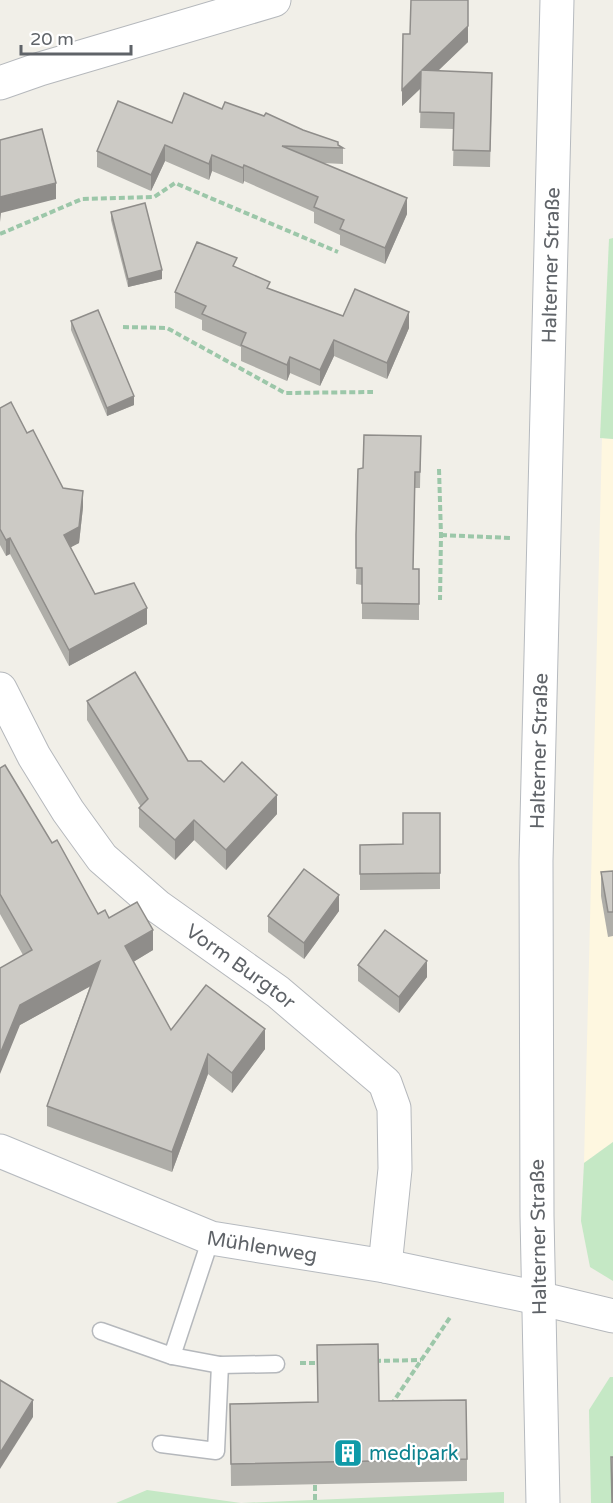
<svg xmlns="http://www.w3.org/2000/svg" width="613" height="1503" font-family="'Varela Round',sans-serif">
<rect width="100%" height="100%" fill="#f1efe8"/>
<path fill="#fef7e0" d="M602,438l11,1v703l-29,21z"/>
<g fill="#c5e8c5">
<path d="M613,238v201l-13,-1 9,-199z"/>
<path d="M613,1142v139l-23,-14 -9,-46 3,-58z"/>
<path d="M610,1377h3v126h-22l-2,-93z"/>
<path d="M147,1490l94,13 263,-11v11h-388z"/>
</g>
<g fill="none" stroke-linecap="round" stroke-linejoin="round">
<g stroke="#b5b8bc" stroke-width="19">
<g id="lane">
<path d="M211,1238l-39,118 48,9 56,-1"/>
<path d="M101,1331l71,25"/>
<path d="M161,1444l55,7 4,-86"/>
</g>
</g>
<g stroke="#b5b8bc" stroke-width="35">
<g id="street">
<path d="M0,83l40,-14 234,-69"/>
<path id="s1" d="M0,689l34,67 34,55 34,47 55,48 121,86 107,91 9,25 1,61 -10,97"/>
<path d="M538,1298l75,18"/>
</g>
</g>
<g stroke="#b6babf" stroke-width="35">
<g id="secondary">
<path id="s2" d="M0,1151l211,87 174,28 153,32"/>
<path id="s3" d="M543,1503l-6,-287 -1,-355 21,-861"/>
</g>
</g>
<g stroke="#9cc7a9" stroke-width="4" stroke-dasharray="6 3" stroke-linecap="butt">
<path d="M0,234l82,-35 72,-2 21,-14 163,69"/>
<path d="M123,327l44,1 118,65 88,-1"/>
<path d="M439,469l2,66 -1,65"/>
<path d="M441,535l69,3"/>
<path d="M375,1361l46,-1"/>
<path d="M300,1363h20"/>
<path d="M391,1405l60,-89"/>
<path d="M315,1485v18"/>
</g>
<use href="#lane" stroke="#fff" stroke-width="16"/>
<use href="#street" stroke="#fff" stroke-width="33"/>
<use href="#secondary" stroke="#fff" stroke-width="33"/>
</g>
<g fill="#afaea9">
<path d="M410,34l58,8 -30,29 54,18 -2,78 -37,-1 1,-37 -34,-1 1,-40 -19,18z"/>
<path d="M222,109l121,39v16l-20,-1 84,51 -22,50 -45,-19v-10l-26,-12v-11l-70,-31 -1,3 -31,-13 -3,9 -44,-19 -14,30 -54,-24v-16l75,-28z"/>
<path d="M111,212l51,67 -34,8 -17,-67z"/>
<path d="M237,268l33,21 73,27 66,12 -22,51 -53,-23 -14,30 -30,-13 -3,8 -46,-20v-14l-39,-17v-10l-27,-12v-16z"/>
<path d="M71,321l63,84 -27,11 -36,-86z"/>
<path d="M0,408l27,25 36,55 20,19 -4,36 -9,4 25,47 52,30 -78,42 -59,-112 -4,2 -6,-11z"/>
<path d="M421,436l-1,52h-5l-2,81h6v51l-57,-1v-34l-6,-1 2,-115 5,-1z"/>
<path d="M87,701l137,81 53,32 -51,56 -32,-30 -19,20 -36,-33v-19l2,-1 -54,-87z"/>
<path d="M0,768l98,146 11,4 44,32 -20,12 38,68 94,19 -33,44 -24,-19 -36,98 -125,-46v-20l43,-120 -70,39 3,-70 -23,-41z"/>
<path d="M440,813v76l-80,1v-45l43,-1z"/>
<path d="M613,871v65l-5,1 -7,-41v-24z"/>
<path d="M339,911l-35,48 -36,-27v-16z"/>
<path d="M358,965l69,12 -28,36 -41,-32z"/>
<path d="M317,1345l62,56 88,58v22l-236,5 -1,-82 88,-2z"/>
</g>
<g fill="#8f8d8a">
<path d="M468,0v42l-46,44v-16z"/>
<path d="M421,71v17l-19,18v-16z"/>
<path d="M165,145v16l-14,30v-16z"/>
<path d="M212,155v16l-3,9v-16z"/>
<path d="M244,165v16l-1,3v-16z"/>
<path d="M56,183v16l-55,14 -1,9v-25z"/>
<path d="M407,198v16l-22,50v-16z"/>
<path d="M162,270v9l-34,8v-8z"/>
<path d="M409,312v16l-22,51v-16z"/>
<path d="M334,340v16l-14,30v-16z"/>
<path d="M290,357v16l-3,8v-16z"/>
<path d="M134,396v9l-27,11v-8z"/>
<path d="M83,491v16l-4,36 -15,8v-16z"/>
<path d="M10,538v16l-4,2v-16z"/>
<path d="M147,608v16l-78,42v-16z"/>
<path d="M277,795v19l-51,56v-20z"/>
<path d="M194,820v20l-19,20v-20z"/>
<path d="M339,895v16l-35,48v-16z"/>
<path d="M153,930v20l-28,17v-21z"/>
<path d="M100,961v20l-80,44 -20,49v-20l20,-49z"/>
<path d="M427,961v16l-28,36v-16z"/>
<path d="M265,1029v20l-33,44v-20z"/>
<path d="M208,1054v20l-36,98v-20z"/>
<path d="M33,1400v17l-33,52v-16z"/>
</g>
<g fill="#cccac5" stroke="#8f8d8a" stroke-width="1.5">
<path d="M411,0h57v26l-46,44 70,3 -2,78 -37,-1 1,-37 -34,-1 1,-41 -19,19 1,-56h7z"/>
<path d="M184,93l38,16 3,-7 39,14 2,-3 37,17 35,12v3l5,3 -61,-2 125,52 -22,50 -45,-19 4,-9 -30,-13 4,-10 -74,-32 -1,3 -31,-13 -3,9 -44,-19 -14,30 -54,-24 21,-50 54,22z"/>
<path d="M42,129l14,54 -56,14v-57z"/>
<path d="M145,203l17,67 -34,9 -17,-67z"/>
<path d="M197,242l40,16 -4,8 37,16 -3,6 76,28 12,-27 54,23 -22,51 -53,-23 -14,30 -30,-13 -3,8 -46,-20 5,-12 -44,-19 4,-8 -31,-14z"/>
<path d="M98,310l36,86 -27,12 -36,-87z"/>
<path d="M11,402l16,31 6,-3 30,58 20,3 -4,36 -15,8 31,59 39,-11 13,25 -78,42 -59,-112 -4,2 -6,-11v-121z"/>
<path d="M364,435l57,1 -1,36h-5l-2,97h6v35l-57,-1v-35h-6v-33l2,-66 5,-1z"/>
<path d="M135,672l53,89h13l23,21 18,-20 35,33 -51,55 -32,-30 -19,20 -36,-32 9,-9 -61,-98z"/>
<path d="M5,765l47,78 5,-3 41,74 7,-4 4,8 28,-16 16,28 -28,16 46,84 35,-45 59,44 -33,44 -24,-19 -36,98 -125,-46 53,-145 -80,44 -20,49v-86l32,-18 -32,-56v-126z"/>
<path d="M403,813h37v60l-80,1v-29l43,-1z"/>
<path d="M304,869l35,26 -35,48 -36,-27z"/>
<path d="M613,871v41h-5l-7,-40z"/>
<path d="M385,930l42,31 -28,36 -41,-32z"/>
<path d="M378,1344l1,57 87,-1 1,59 -236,5 -1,-60 88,-2 -1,-57z"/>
<path d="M0,1380l33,20 -33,53z"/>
<path d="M611,1457h2v46h-1z"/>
</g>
<defs>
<g id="building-square" transform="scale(1.5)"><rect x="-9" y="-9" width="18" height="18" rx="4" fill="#0f9aa8" stroke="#fff"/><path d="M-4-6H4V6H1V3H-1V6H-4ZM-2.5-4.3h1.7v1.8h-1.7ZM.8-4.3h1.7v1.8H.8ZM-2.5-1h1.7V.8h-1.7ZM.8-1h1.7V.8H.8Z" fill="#fff"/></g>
</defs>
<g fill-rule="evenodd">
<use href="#building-square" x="348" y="1453"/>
</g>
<g text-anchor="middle" stroke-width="4.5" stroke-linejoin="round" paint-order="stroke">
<g font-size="20" fill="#5f6368" stroke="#fff">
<text dy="7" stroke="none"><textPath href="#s3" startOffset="1238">Halterner Straße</textPath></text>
<text dy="7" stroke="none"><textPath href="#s3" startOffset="752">Halterner Straße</textPath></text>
<text dy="7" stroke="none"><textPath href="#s1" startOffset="374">Vorm Burgtor</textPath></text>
<text transform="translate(538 1237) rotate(-91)" y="7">Halterner Straße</text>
<text dy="7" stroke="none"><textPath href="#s2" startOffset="280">Mühlenweg</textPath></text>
</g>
<g font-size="20" fill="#0d838f" stroke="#fff" text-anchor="start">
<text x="369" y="1460">medipark</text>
</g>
</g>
<path d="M21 45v9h110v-9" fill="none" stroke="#5f6368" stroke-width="3"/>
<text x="30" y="45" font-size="18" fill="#5f6368" stroke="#ffffff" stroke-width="4.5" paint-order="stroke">20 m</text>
</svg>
